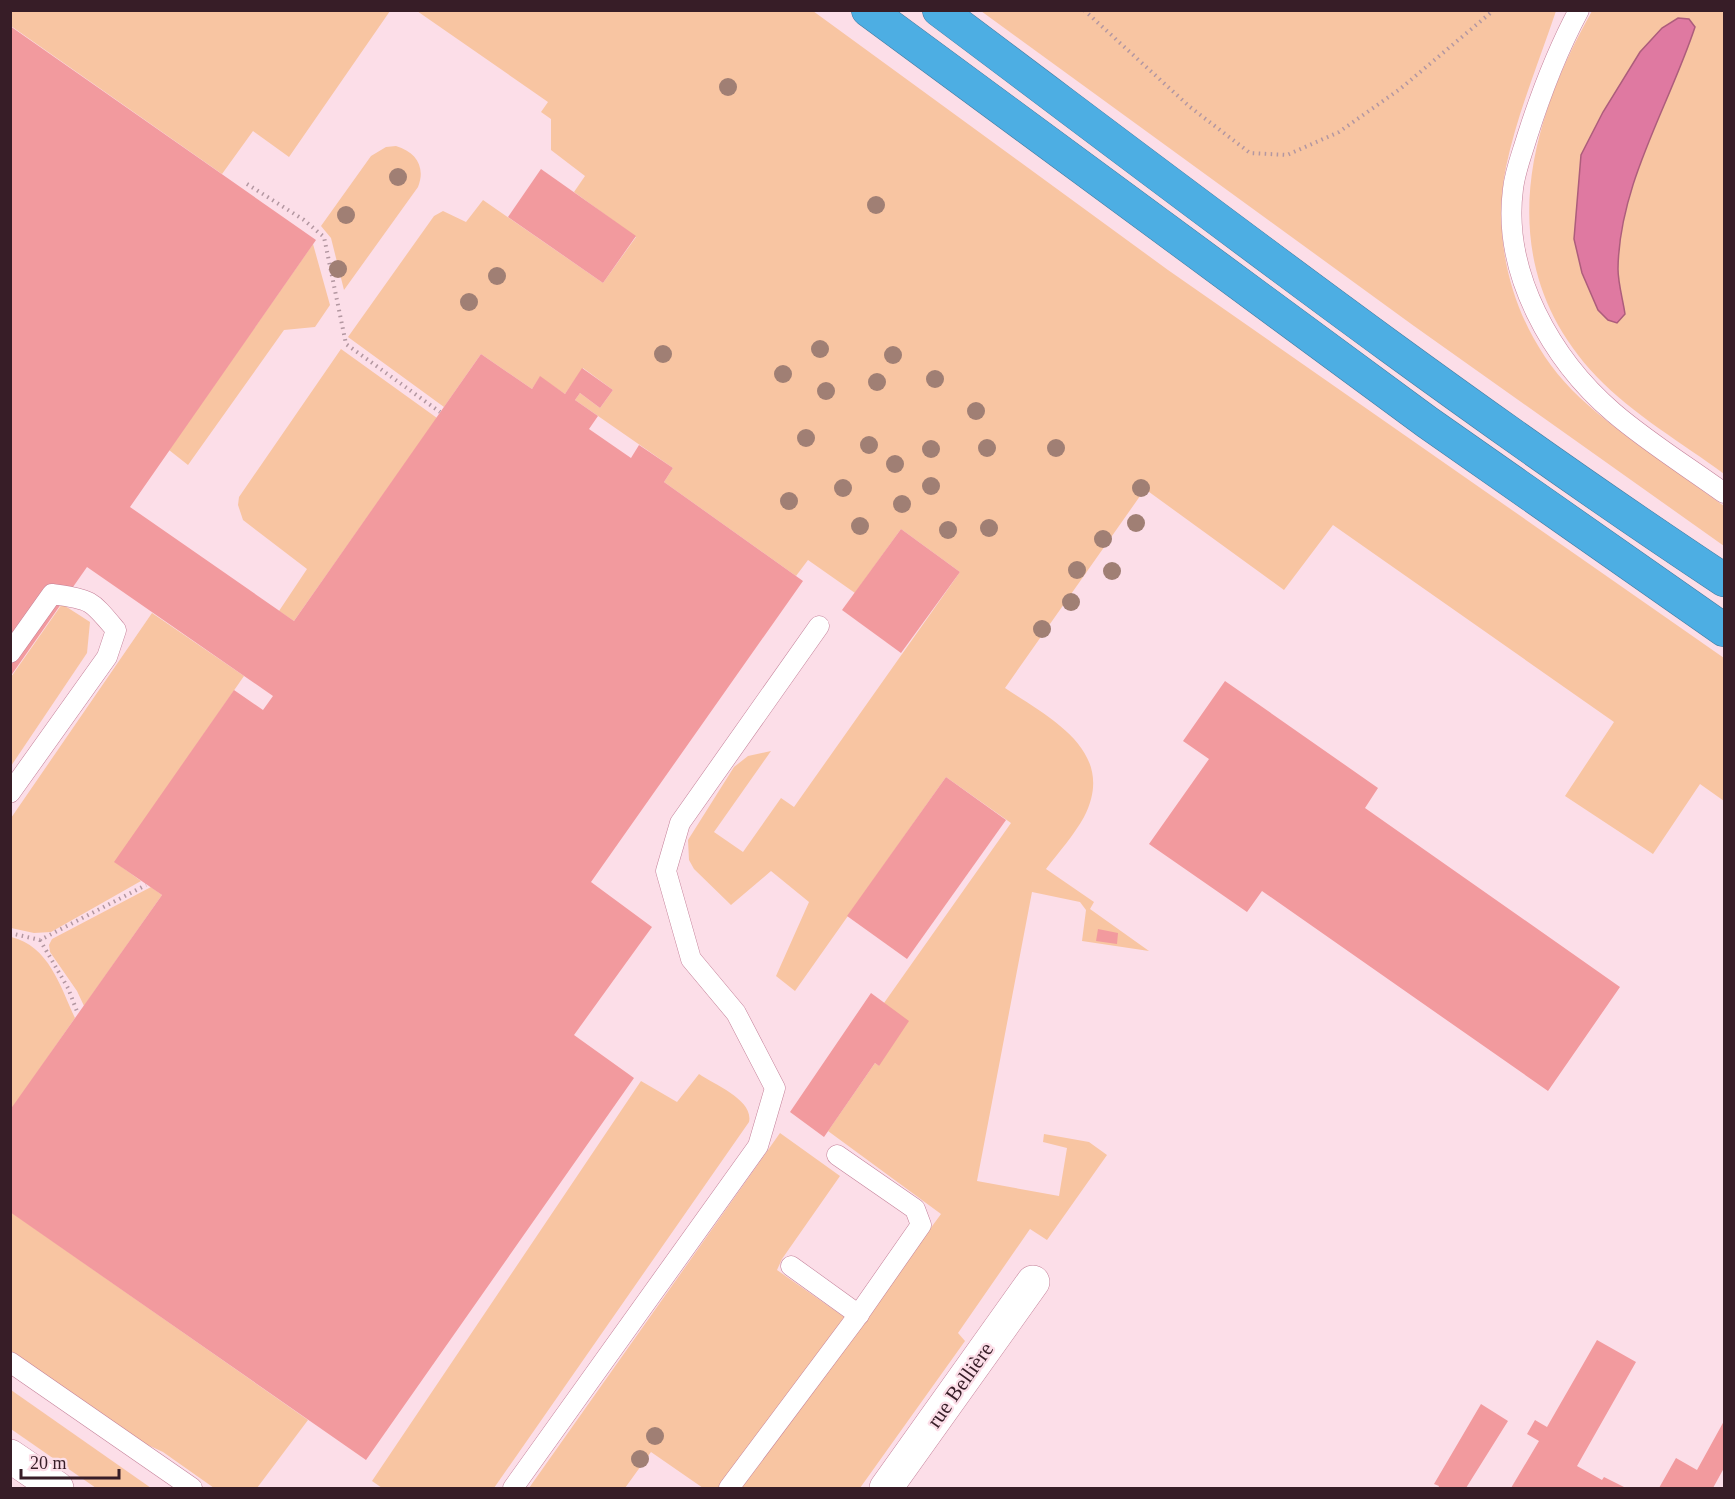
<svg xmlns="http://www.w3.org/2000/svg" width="1735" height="1499" font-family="'Times New Roman',serif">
<rect width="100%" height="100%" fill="#fcdee8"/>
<g fill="#f8c5a2">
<path d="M11,10h379v1l-101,146 -36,-26 -31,43 -211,-148z"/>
<path d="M417,11h396l355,259 556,388v143l-24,-17 -47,70 -88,-58 49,-74 -281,-197 -49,65 -139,-101 -140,199c45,30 113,63 79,129 -10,18 -25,35 -38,52l48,33 -4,7 59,42 -67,-10 4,-31 -6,-8 -48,-10 -55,289 82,15 8,-48 -24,-6 1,-8 45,8 18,13 -60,85 -17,-11 -72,104 7,8 -105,147h-120l201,-274 -113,-83 47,-68 4,3 5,-63 127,-180 -65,-46 -151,214 -19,-15 33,-74 -38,-31 -40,34 -37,-36 -5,-9 -1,-20 46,-73 14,-11 23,-5 -57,81 29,20 38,-54 13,9 166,-235 -59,-43 -46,64 -47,-33 -12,16 -132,-94 9,-14 -98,-68 5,-7 20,15 13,-18 -30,-22 -18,26 -25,-17 -8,12 -51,-35 -37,53 -96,-70 86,-121 9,-5 23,11 17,-22 120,83 33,-46 -62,-45 11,-16 -34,-26v-31l-10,-7 7,-10z"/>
<path d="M981,11h575c-17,51 -39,103 -50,156 -16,79 10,166 66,223 41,41 105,81 152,116v40l-310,-220z"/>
<path d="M1592,11h132v463c-40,-30 -92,-60 -127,-97 -105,-110 -73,-246 -5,-366z"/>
<path d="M396,146c20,6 30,21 22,41l-74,103 -13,-52 -10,-12 50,-70 15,-9z"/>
<path d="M313,244l17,61 -15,22 -31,3 -96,135 -19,-15z"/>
<path d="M341,349l96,69 -143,203 -15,-10 28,-42 -64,-49 -5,-15 1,-8z"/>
<path d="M62,604l28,18 -3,31 -76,113v-89z"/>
<path d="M152,613l92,63 -129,186 26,19 -90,51 -17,1 -23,-5v-110z"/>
<path d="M151,887l11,8 -78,111 -7,-15 -27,-39 -1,-7 3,-6z"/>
<path d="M11,937c38,9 49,49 64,81l-64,92z"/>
<path d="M699,1074c16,11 55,26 50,48l-255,366h-112l-10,-7 269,-400 36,21z"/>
<path d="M780,1133l60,43 -58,83 -5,11 70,49 -125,169h-19l-52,-36 -26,36h-96z"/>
<path d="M11,1212l297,208 -51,68h-43l-51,-36 -26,-12 -126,-89z"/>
<path d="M10,1390h1l140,98h-55l-85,-59z"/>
</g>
<path fill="#df79a1" stroke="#ad5d7c" stroke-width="1.5" d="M1678,18l11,1 6,8c-26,79 -76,157 -77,242 0,14 5,31 7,45l-8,9 -9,-3 -10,-10 -16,-37 -8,-34 7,-84 22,-43 37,-60 22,-24z"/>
<g fill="#f29a9e">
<path d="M10,26l306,214 -186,267 164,114 187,-267 51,35 8,-13 25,18 17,-26 31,22 -13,18 -20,-15 -5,7 23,16 -9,13 42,29 8,-13 34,23 -9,14 139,99 -212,301 61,45 -78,108 60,43 -268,382 -356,-248v-102l152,-215 -48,-33 120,-172 29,20 10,-14 -186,-129 -77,110z"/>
<path d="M541,169l95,67 -33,47 -95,-66z"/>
<path d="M901,529l59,43 -59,81 -59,-43z"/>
<path d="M1225,681l153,107 -13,20 255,179 -72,104 -286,-200 -15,21 -98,-68 60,-85 -26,-18z"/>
<path d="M946,777l60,43 -99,139 -60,-43z"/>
<path d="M1098,929l20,4 -1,11 -21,-3z"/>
<path d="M871,993l38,28 -30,45 -4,-3 -51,74 -34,-25z"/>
<path d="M1597,1340l39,22 -59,104 25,14 2,-3 22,11h-115l28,-47 -12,-7 8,-14 12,7z"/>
<path d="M1481,1404l27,17 -42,67h-28l1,-2 -5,-2z"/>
<path d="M1724,1421v47l-11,20h-54l17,-30 21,12z"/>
</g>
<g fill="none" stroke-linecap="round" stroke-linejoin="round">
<g stroke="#c48099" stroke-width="21">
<g id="lane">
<path d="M1579,10c-22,41 -38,83 -52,127 -5,17 -12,34 -14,52 -11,84 39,171 101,224 34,29 74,54 110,80"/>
<path d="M10,653l42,-59c40,6 38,5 64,36l-9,27 -97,136"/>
<path d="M791,1266l68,49"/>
<path d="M10,1362l182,126"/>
<path d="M513,1488l245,-342 17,-58 -39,-75 -45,-54 -25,-88 14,-48 139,-197"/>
<path d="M729,1488l125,-167 67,-96 -6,-16 -78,-54"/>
</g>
</g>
<g stroke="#c48099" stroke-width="34">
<g id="street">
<path d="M10,1456l47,32"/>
<path d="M886,1488l147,-206"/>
</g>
</g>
<g stroke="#457ba1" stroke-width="34">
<g id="highway">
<path d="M868,10l559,412 297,208"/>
<path d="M939,10c259,194 516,392 785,570"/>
</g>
</g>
<g stroke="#b397a1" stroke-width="4" stroke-dasharray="1.5 4.5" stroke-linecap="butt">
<path d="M1084,10l106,97 60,46 37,2 52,-23 61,-43 94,-79"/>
<path d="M247,184l57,36 20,17 22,107 94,68"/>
<path d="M10,933l30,7 106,-55"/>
<path d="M40,940l28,48 10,26"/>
</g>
<use href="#lane" stroke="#fff" stroke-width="20"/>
<use href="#street" stroke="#fff" stroke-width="33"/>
<use href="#highway" stroke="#4daee3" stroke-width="33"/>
</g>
<g fill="#a07f74">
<circle cx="728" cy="87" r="9"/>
<circle cx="398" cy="177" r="9"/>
<circle cx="876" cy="205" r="9"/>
<circle cx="346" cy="215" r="9"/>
<circle cx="338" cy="269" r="9"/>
<circle cx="497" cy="276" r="9"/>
<circle cx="469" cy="302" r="9"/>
<circle cx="820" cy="349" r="9"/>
<circle cx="663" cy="354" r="9"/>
<circle cx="893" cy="355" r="9"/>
<circle cx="783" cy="374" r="9"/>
<circle cx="935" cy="379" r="9"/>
<circle cx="877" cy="382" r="9"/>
<circle cx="826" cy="391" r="9"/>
<circle cx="976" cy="411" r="9"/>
<circle cx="806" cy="438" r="9"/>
<circle cx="869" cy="445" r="9"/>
<circle cx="987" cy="448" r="9"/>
<circle cx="1056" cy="448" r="9"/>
<circle cx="931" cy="449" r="9"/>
<circle cx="895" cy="464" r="9"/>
<circle cx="931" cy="486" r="9"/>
<circle cx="843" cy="488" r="9"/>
<circle cx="1141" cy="488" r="9"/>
<circle cx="789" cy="501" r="9"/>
<circle cx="902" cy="504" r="9"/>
<circle cx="1136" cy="523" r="9"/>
<circle cx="860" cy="526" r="9"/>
<circle cx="989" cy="528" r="9"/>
<circle cx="948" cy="530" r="9"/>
<circle cx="1103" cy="539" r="9"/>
<circle cx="1077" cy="570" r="9"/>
<circle cx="1112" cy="571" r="9"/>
<circle cx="1071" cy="602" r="9"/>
<circle cx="1042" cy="629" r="9"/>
<circle cx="655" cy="1436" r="9"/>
<circle cx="640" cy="1459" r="9"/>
</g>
<g text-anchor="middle" stroke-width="4.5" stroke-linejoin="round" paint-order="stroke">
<g font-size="21" fill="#371d27" stroke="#fcdee8">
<text transform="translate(960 1385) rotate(-55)" y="7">rue Bellière</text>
</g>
</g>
<rect width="1735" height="1499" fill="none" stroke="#371d27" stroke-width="24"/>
<path d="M21 1469v9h98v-9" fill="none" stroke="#371d27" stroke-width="3"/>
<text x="30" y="1469" font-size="18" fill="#371d27" stroke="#fcdee8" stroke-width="4.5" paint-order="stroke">20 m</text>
</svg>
